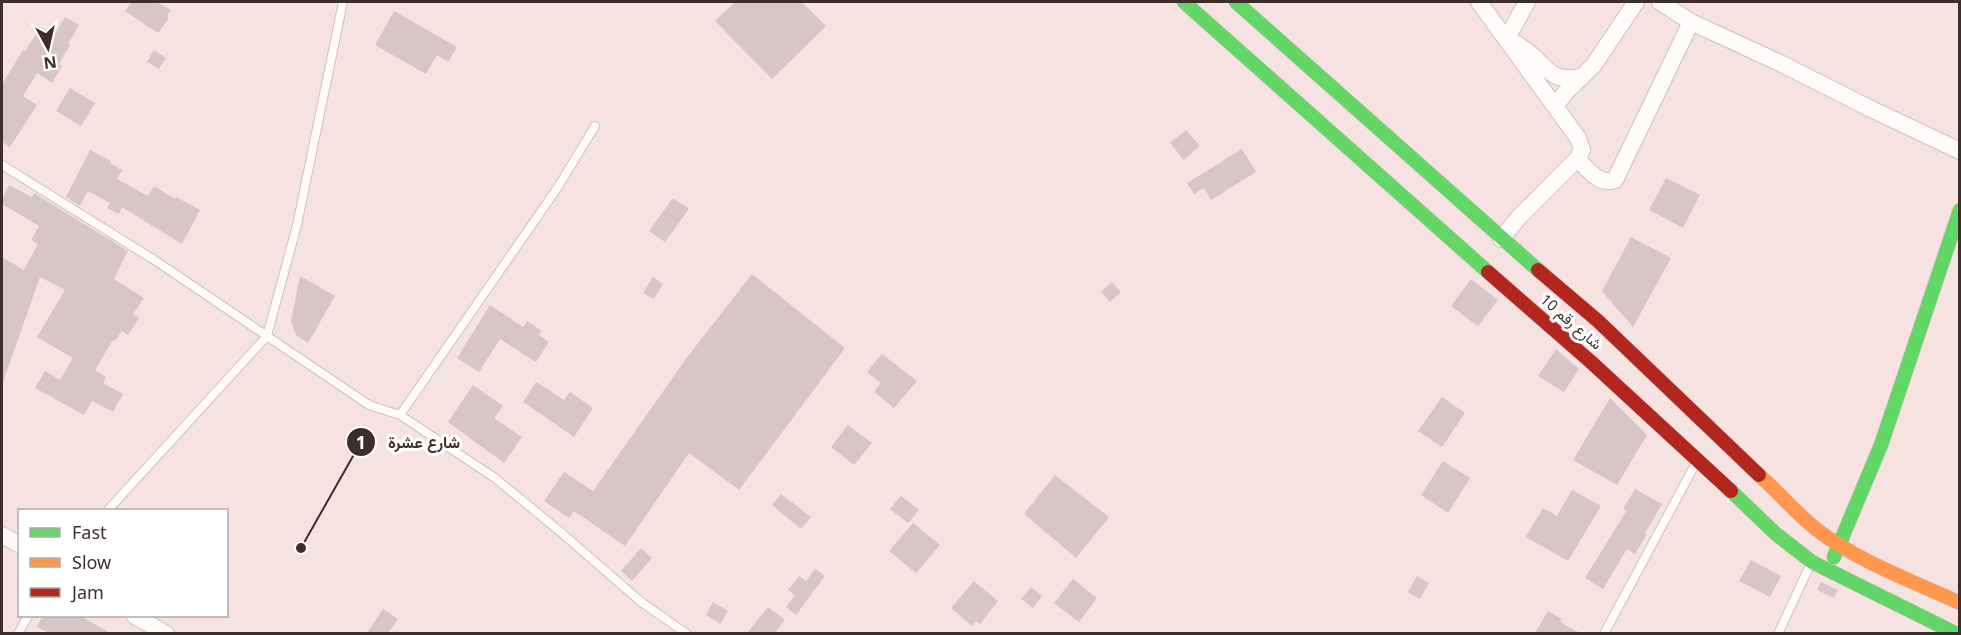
<svg xmlns="http://www.w3.org/2000/svg" width="1961" height="635" font-family="'Noto Sans',Vazirmatn,sans-serif">
<rect width="100%" height="100%" fill="#f6e2e1"/>
<g fill="#d8c6c6">
<path d="M132,2h25l14,8 -4,6 2,2 -11,15 -33,-22z"/>
<path d="M735,2h67l24,24 -54,53 -57,-58z"/>
<path d="M394,11l63,36 -9,15 -11,-7 -11,19 -51,-29z"/>
<path d="M65,17l14,8 -11,19 2,1 -11,19 3,2 -10,17 -15,-10 -14,23 14,9 -27,42 -8,-5v-58l21,-34 2,1 16,-24 13,8z"/>
<path d="M154,50l12,8 -7,11 -12,-7z"/>
<path d="M70,88l25,15 -14,23 -25,-15z"/>
<path d="M1186,130l14,16 -16,14 -14,-17z"/>
<path d="M1242,149l14,23 -45,28 -7,-12 -10,6 -7,-11z"/>
<path d="M90,150l21,11 -1,2 12,7 -5,9 31,17 6,-10 21,13 1,-2 24,13 -18,34 -60,-37 -3,7 -12,-6 3,-5 -22,-12 -8,15 -14,-9z"/>
<path d="M1666,178l34,17 -17,33 -34,-18z"/>
<path d="M9,185l23,12 2,-4 94,58 -14,28 30,19 -11,16 6,4 -11,17 -6,-4 -7,10 -2,-1 -18,30 11,7 -3,6 20,11 -10,18 -21,-11 -8,14 -49,-27 10,-17 15,9 13,-22 -36,-21 28,-47 -25,-13 -37,105h-1v-125l22,13 14,-26 -7,-4 8,-14 -37,-22v-5z"/>
<path d="M673,198l16,11 -24,33 -16,-11z"/>
<path d="M1631,237l40,21 -38,69 -31,-36z"/>
<path d="M752,274l93,74 -106,142 -50,-37 -64,93 -51,-35 -5,7 -25,-17 20,-29 29,19 95,-135z"/>
<path d="M300,276l35,20 -27,47 -12,-8 -5,-14z"/>
<path d="M653,277l10,7 -9,15 -11,-6z"/>
<path d="M1471,279l27,21 -20,26 -27,-20z"/>
<path d="M1112,282l9,10 -11,10 -9,-10z"/>
<path d="M490,305l33,22 4,-6 15,10 -3,4 10,7 -13,20 -36,-23 -21,33 -22,-14z"/>
<path d="M1556,349l23,20 -15,23 -26,-16z"/>
<path d="M882,354l35,27 -23,27 -20,-16 7,-9 -14,-11z"/>
<path d="M536,382l28,18 6,-8 23,16 -19,29 -51,-35z"/>
<path d="M473,385l30,21 -9,12 28,19 -18,26 -56,-41z"/>
<path d="M1442,397l23,16 -23,34 -24,-16z"/>
<path d="M1610,398l37,37 -30,50 -44,-25z"/>
<path d="M848,425l24,18 -18,22 -23,-18z"/>
<path d="M1443,461l27,17 -22,35 -27,-18z"/>
<path d="M1055,475l54,42 -33,41 -52,-44z"/>
<path d="M1635,489l27,15 -17,29 2,1 -12,20 -8,-5 -24,40 -18,-11 42,-68 -4,-1z"/>
<path d="M1572,490l29,16 -33,55 -42,-24 17,-29 14,8z"/>
<path d="M781,494l30,23 -10,12 -29,-24z"/>
<path d="M901,496l18,14 -11,13 -18,-14z"/>
<path d="M913,523l27,22 -24,28 -27,-22z"/>
<path d="M641,548l11,10 -20,23 -11,-10z"/>
<path d="M1751,560l30,16 -11,21 -31,-16z"/>
<path d="M815,569l10,7 -29,39 -10,-8 9,-12 -7,-5 11,-14 7,5z"/>
<path d="M1417,576l12,7 -9,16 -12,-7z"/>
<path d="M1073,579l24,19 -18,24 -25,-19z"/>
<path d="M974,581l24,20 -18,23 -4,-3 -4,5 -21,-18z"/>
<path d="M1821,582l17,8 -4,8 -17,-8z"/>
<path d="M1031,587l11,9 -9,12 -12,-9z"/>
<path d="M713,602l15,9 -8,13 -14,-9z"/>
<path d="M768,607l17,13 -11,13h-27z"/>
<path d="M383,609l15,10 -10,14h-21z"/>
<path d="M1548,611l14,8 -2,3 20,11h-45z"/>
<path d="M43,615h36l31,18h-61l-12,-6z"/>
</g>
<g fill="none" stroke-linecap="round" stroke-linejoin="round">
<g stroke="#d0bfbf" stroke-width="10">
<g id="lane">
<path d="M2,165l154,96 213,144 31,10 95,63 68,56 77,67 47,33"/>
<path d="M400,415l158,-228 37,-61"/>
<path d="M108,510l159,-174 30,-111 46,-223"/>
<path d="M18,634l10,-18"/>
<path d="M1604,634l94,-175"/>
<path d="M1778,634l33,-71"/>
</g>
</g>
<g stroke="#d0bfbf" stroke-width="18">
<g id="street">
<path d="M1479,2l99,136 4,12 -5,9 -58,58 -18,22"/>
<path d="M1527,2l-20,36c8,5 17,10 25,17 20,18 19,26 50,22"/>
<path d="M1660,2l31,20 89,41 89,45 91,43"/>
<path d="M1555,106l11,-14 27,-26 43,-64"/>
<path d="M1577,159c11,10 22,27 38,21l76,-158"/>
<path d="M2,535l18,10"/>
<path d="M135,616l31,18"/>
</g>
</g>
<g stroke="#d0bfbf" stroke-width="15">
<g id="fast">
<path d="M1184,2l304,270"/>
<path d="M1236,2l302,268"/>
<path d="M1731,491l45,43 36,28 145,72"/>
<path d="M1834,557l47,-112 79,-235"/>
</g>
</g>
<g stroke="#d0bfbf" stroke-width="15">
<path id="slow" d="M1759,475c19,17 37,38 57,54 39,31 98,53 144,74"/>
</g>
<g stroke="#d0bfbf" stroke-width="15">
<g id="jam">
<path d="M1538,270l60,51 161,154"/>
<path d="M1488,272l103,90 140,129"/>
</g>
</g>
<use href="#lane" stroke="#fefbfa" stroke-width="8"/>
<use href="#street" stroke="#fefbfa" stroke-width="16"/>
<use href="#fast" stroke="#63d668" stroke-width="14"/>
<use href="#slow" stroke="#ff974d" stroke-width="14"/>
<use href="#jam" stroke="#b3261e" stroke-width="14"/>
</g>
<g text-anchor="middle" stroke-width="6" stroke-linejoin="round" paint-order="stroke">
<g font-size="15" fill="#3e2d2d" stroke="#fff">
<text transform="translate(1571 322) rotate(41)" y="5">شارع رقم 10</text>
</g>
</g>
<path fill="none" stroke="#3e2d2d" stroke-width="2" d="M301 548L361 442"/>
<g fill="#3e2d2d" stroke="#fff" stroke-width="2">
<circle cx="301" cy="548" r="6"/>
<circle cx="361" cy="442" r="15"/>
</g>
<g font-size="18" text-anchor="middle" font-weight="bold" fill="#fff">
<text x="361" y="449">1</text>
</g>
<g font-size="16" text-anchor="middle" font-weight="bold" fill="#3e2d2d" stroke="#fff" stroke-width="6" stroke-linejoin="round" paint-order="stroke">
<text x="424" y="448">شارع عشرة</text>
</g>
<rect width="1961" height="635" fill="none" stroke="#3e2d2d" stroke-width="6"/>
<rect x="18" y="509" width="210" height="108" fill="#ffffff" stroke="#b2abab" stroke-width="1.5"/>
<rect x="30" y="528" width="30" height="9" fill="#63d668" stroke="#b2abab" stroke-width="1.5"/>
<text x="72" y="539" font-size="18" fill="#3e2d2d">Fast</text>
<rect x="30" y="558" width="30" height="9" fill="#ff974d" stroke="#b2abab" stroke-width="1.5"/>
<text x="72" y="569" font-size="18" fill="#3e2d2d">Slow</text>
<rect x="30" y="588" width="30" height="9" fill="#b3261e" stroke="#b2abab" stroke-width="1.5"/>
<text x="72" y="599" font-size="18" fill="#3e2d2d">Jam</text>
<g transform="translate(48 48) rotate(172)" stroke="#ffffff" stroke-width="4.5" paint-order="stroke">
<path d="M0-4.5L10 22L0 15L-10 22Z" fill="#3e2d2d"/>
<text y="-9" font-size="16" font-weight="bold" text-anchor="middle" fill="#3e2d2d">N</text>
</g>
</svg>
